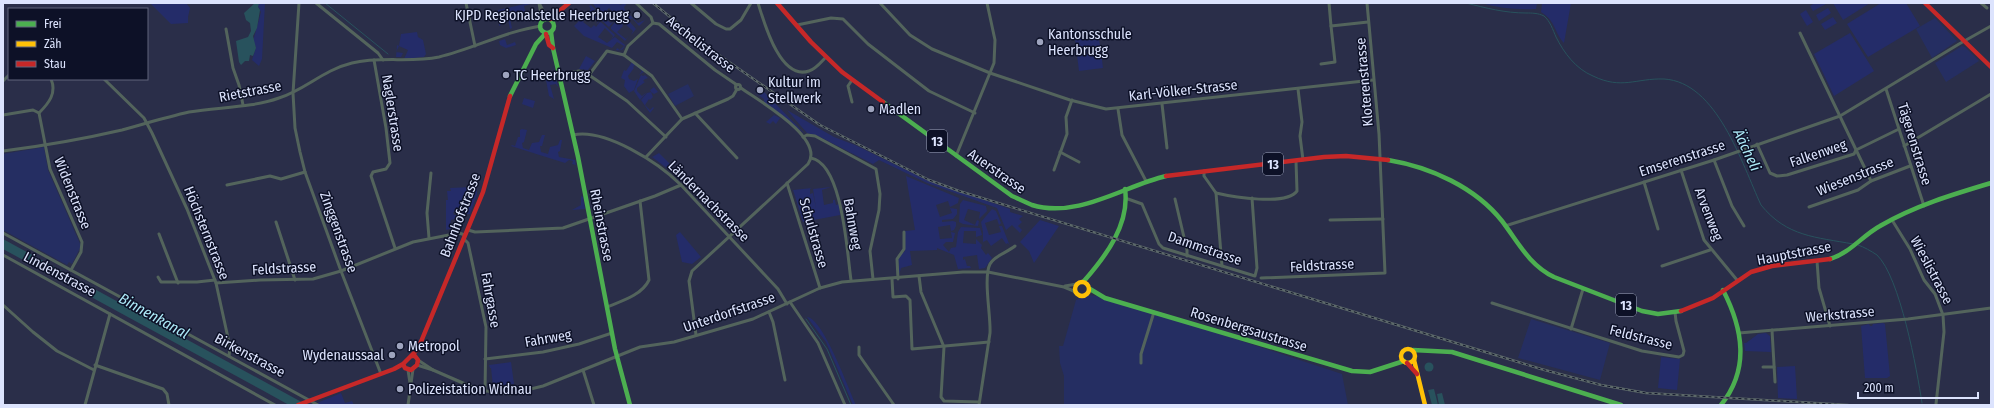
<svg xmlns="http://www.w3.org/2000/svg" width="1994" height="408" font-family="'Fira Sans Condensed',sans-serif">
<rect width="100%" height="100%" fill="#2a2e49"/>
<g fill="#252e62">
<path d="M1935,18l22,23 -25,17 -16,-29z"/>
<path d="M1962,46l3,1 14,14 -33,21 -11,-19z"/>
<path d="M688,84l6,12 -19,10 -7,-12z"/>
<path d="M44,147l4,23 33,76 -9,18 -3,-2 -2,3 -64,-35v-76z"/>
<path d="M1086,295l14,1 54,16 188,62 6,31h-284v-29l-4,-13 -1,-17h4l13,-46z"/>
<path d="M1531,319l79,24 -10,37 -82,-22z"/>
</g>
<g fill="#242c69">
<path d="M150,3h36l4,5 -2,9v6l-17,1z"/>
<path d="M256,3h9l-3,56 -3,7 -7,-6 4,-13 -3,-6 8,-29z"/>
<path d="M529,3h4l-9,3 2,8 -16,5 2,9 -2,1 -2,-9 -9,6 -1,-16z"/>
<path d="M594,3h25l1,2 5,-2 1,2 -2,2 1,3 13,13 7,-3 -6,6 -7,-8 -3,3 7,8 -5,6 2,-4 -9,-8 -2,2 1,1 -6,6 9,7 3,-3 -4,5 -14,-12v-2l5,-6 -1,-2 2,-3 -8,-8 -2,2 1,1 -6,6 9,6 3,-2 -5,6 -15,-14 3,-4 -4,-5z"/>
<path d="M1481,3h56l-1,6c-20,1 -37,-1 -55,-6z"/>
<path d="M1542,3h29l-7,40c-10,-11 -8,-22 -23,-31z"/>
<path d="M1815,3h10l1,1 -13,7 -3,-5z"/>
<path d="M1833,3h37l-27,17z"/>
<path d="M1881,3h25l14,23 -52,31 -21,-33z"/>
<path d="M591,5l4,4 -3,4 8,7 -4,5 2,-4 -9,-8 -6,9 8,6 3,-3 2,2 4,-5 2,1 13,12 -4,5 2,-4 -8,-8 -7,9 9,6 8,-6 10,8c-2,5 -4,6 -9,5l1,-2 3,2 4,-4 -7,-4 -5,6 -28,-12 -10,-10 17,-17 -2,-3z"/>
<path d="M1828,8l3,5 -12,8 -3,-6z"/>
<path d="M1806,10l7,12 -6,4 -7,-12z"/>
<path d="M1833,17l4,6 -12,7 -4,-6z"/>
<path d="M417,32l1,5 5,3 3,14 -2,3 -20,2 4,-9 -9,-4 -3,6 7,1 -2,4h-5l1,-12 2,1 2,-12z"/>
<path d="M1850,33l24,38 -40,25 -20,-42z"/>
<path d="M1098,35l3,15 -24,4 -2,-16z"/>
<path d="M505,39l2,6 8,-3 1,3 -10,3 -6,-3 -1,-4z"/>
<path d="M1101,52l2,16 -24,3 -2,-16z"/>
<path d="M586,56l9,5 -7,9 -9,-1z"/>
<path d="M632,62l13,9 -6,4 3,-4 -7,-6 -2,2 1,1 -6,8 1,3 5,2 4,-2 -4,11 -5,3 -5,-7 1,-6 -4,-2 3,-8 2,1z"/>
<path d="M641,75l2,1 2,-1 3,3 -3,1 -2,2 2,1 -8,6v3l5,5 5,-4 -7,8 -6,-9z"/>
<path d="M556,78l2,8h-1l-1,-2 -6,1 4,14 -5,-3 -3,-16z"/>
<path d="M654,87l4,5 -4,2 -3,-2 2,5 -3,3 -1,-1 -4,6 5,5 3,-3 1,1 -4,5 -9,-13 6,-7 4,-1 -1,-2z"/>
<path d="M758,91l4,2 1,-2 42,43 -41,-31v-4l-8,-6z"/>
<path d="M524,98l11,3 -2,7 -11,-4z"/>
<path d="M787,110l47,27 21,8 72,35 83,29v3l13,4 -4,3 3,3 -4,4 4,4 -2,3 -8,-8 -6,5 -9,-22 -70,-25 -48,-23 -6,4 -55,-28 -11,-3z"/>
<path d="M774,115l6,3 -4,6 -3,-3 -3,3 -4,-2z"/>
<path d="M522,129l5,1 -3,12 -2,1 1,5 6,2 3,-7 7,-1 3,-7h3l-3,11h-2l1,6 7,2 2,-7 8,-2 2,-5h2l-2,11 -2,1 1,5 16,3 1,5 -4,-1 1,-3 -4,-1 -4,3 -54,-17 1,-1 3,1 3,-9h2v-7z"/>
<path d="M659,153l13,13 -4,3 -16,-12z"/>
<path d="M906,176l53,22 -1,5 -8,4 -2,-6 -12,4 4,12 12,-4 -2,-5 7,1v5l-4,5 -11,1v2l11,-1 3,1v4l-2,4 -3,1 -1,-6 -12,2 2,12 12,-1 -1,-6 4,1 -2,9h-7l-3,3 6,7 2,-4 5,-1 2,-15 3,-5 19,1 2,7 -6,2v-6h-12l-1,12 13,1v-5l6,6 -1,3 5,7 2,-2 4,5 -7,10 -6,1 -2,-14 -14,2v3l2,-1 2,7h3l1,2 -13,1 -4,-14 -17,-7v2l-27,1 2,14 -11,3 -2,7 -1,-18 7,-6v-20l10,-1z"/>
<path d="M472,187l5,1v7l-7,19 -12,1v-2l-5,-1 1,3h3l-2,4 -4,1 -1,5 4,1 -1,2 -7,2v-30h2l-1,-9h4l-1,-3z"/>
<path d="M831,187l-9,3 2,15 9,-2v-3h2l1,5 3,-1 1,11 -37,7 -10,-32 19,-2 -2,1v5l3,-1 3,15 -3,-19z"/>
<path d="M581,196l2,1 2,12 -13,1 9,-5z"/>
<path d="M963,200l23,6 1,5 -8,8 1,-7 -12,-3 -4,11 11,5 2,-5 2,1 -1,5 -15,-2 -4,-2 1,-18z"/>
<path d="M992,209l4,2 5,12 -2,2 -2,-6 -12,4 4,12 12,-3 -2,-6h3l8,20 -2,-3 -2,1 -4,-6 -11,8 -4,-6 -4,2v-10l-2,-10z"/>
<path d="M1040,220l19,6 -25,37 -5,-12 -9,-9z"/>
<path d="M680,232l21,25 -9,7 -10,-2 -6,-27z"/>
<path d="M807,317c16,1 42,73 49,88h-3l-27,-63z"/>
<path d="M1883,323l2,1 5,52 -3,2h-22l-4,-52 8,-2 1,2h2l1,-2z"/>
<path d="M1766,333l4,3 1,16 -26,-1 -1,-8h2l12,-9z"/>
<path d="M1661,357l19,2 -3,31 -19,-2z"/>
<path d="M511,362l3,22 -21,2 -2,-18h-1l-1,-3z"/>
<path d="M1795,366l2,33 -19,-1 -1,-31z"/>
<path d="M341,393l4,10 7,-2 2,4h-33l-4,-2z"/>
</g>
<g fill="#28525d">
<path d="M255,3h4l-1,4 2,3 -3,18 -4,8 3,12 -3,8 -3,-1 -1,6h-4l-4,4 -2,-3 -3,-21 12,-4 3,-6 -1,-8 -4,-3 -2,-7z"/>
<path d="M3,239l304,166h-18l-27,-15 -259,-141z"/>
<circle cx="1429" cy="367" r="4.5"/>
<path d="M1434,389l4,16h-6l-4,-15z"/>
<path d="M1442,393l3,12h-6l-2,-11z"/>
</g>
<g fill="none" stroke-linecap="round" stroke-linejoin="round">
<g stroke="#28525d" stroke-width="1">
<path d="M325,3l63,51"/>
<path d="M1466,3c20,5 39,10 60,10 6,0 12,0 18,3 6,5 9,14 12,21 8,16 20,32 37,39 29,14 43,2 71,3 53,3 78,85 97,126 26,32 55,32 92,39"/>
<path d="M1858,245c6,2 13,6 19,10 23,22 40,115 45,148"/>
<path d="M806,319l21,30 24,56"/>
</g>
<g stroke="#53645c" stroke-width="3">
<path d="M299,3l-6,90 2,35 5,24 5,20 36,99 40,103"/>
<path d="M316,3l62,50 5,7"/>
<path d="M466,3l9,43"/>
<path d="M539,3l3,18"/>
<path d="M539,3l8,15"/>
<path d="M636,3l15,14 2,6"/>
<path d="M691,3l25,21 10,5h4l11,-9 10,-17"/>
<path d="M758,3c6,19 22,78 51,68 7,-2 12,-9 17,-14"/>
<path d="M880,3l30,32 22,14 58,24 80,27 36,9 267,-29"/>
<path d="M1329,3l2,23 37,-4"/>
<path d="M1981,3l6,5"/>
<path d="M653,23l6,1 56,46 22,15"/>
<path d="M797,25l34,-7 12,1 25,25 61,47 46,22"/>
<path d="M226,29l7,39 6,17 4,20"/>
<path d="M1800,33l71,148"/>
<path d="M624,55l4,-9 25,-23"/>
<path d="M374,60l12,68 4,35 -4,6 -13,3 -2,4 24,72"/>
<path d="M1321,64l14,-2 -4,-36"/>
<path d="M559,75l20,-4 10,4 18,-24 17,4 28,21 30,43"/>
<path d="M589,75l38,26 39,36"/>
<path d="M104,79l40,39 8,15 35,76 29,74 14,64 -1,9"/>
<path d="M852,80l-4,6 4,16"/>
<path d="M3,81l6,-6"/>
<circle cx="738" cy="87" r="2.5"/>
<path d="M1298,89l4,33 -2,14 3,24"/>
<path d="M1886,89l38,117"/>
<path d="M1162,104l5,44"/>
<path d="M1118,109l4,26 24,46"/>
<path d="M39,113c10,-10 18,-20 12,-34"/>
<path d="M695,113l42,45"/>
<path d="M3,115l30,-5 6,3 11,56 32,73 -1,10 -10,18"/>
<path d="M573,135c32,-7 86,28 108,50l97,104 9,15"/>
<path d="M803,137l4,-2 8,1 61,33 4,25 -1,16 -9,41 3,28"/>
<path d="M1757,144l13,29 7,3 10,-1 67,-21 2,-4 43,-21"/>
<path d="M1904,146l87,-52"/>
<path d="M3,151c40,-5 80,-12 119,-21 22,-6 45,-13 67,-18 30,-5 62,-4 90,-14 26,-8 44,-28 73,-35 29,-7 58,0 87,-6 34,-8 67,-26 102,-31"/>
<path d="M1060,152l19,10"/>
<path d="M956,156l38,-93 1,-23 -8,-37"/>
<path d="M646,157l36,-38 46,-20 5,-3 4,-7"/>
<path d="M811,158c32,6 36,96 40,122"/>
<path d="M1714,160l18,46 12,20"/>
<path d="M1054,170l13,-36 -1,-17 6,-17"/>
<path d="M1681,170l23,70 33,40"/>
<path d="M1204,171v5l12,17c17,4 70,13 81,-2l-1,-30"/>
<path d="M1644,182l14,47"/>
<path d="M787,183l33,105"/>
<path d="M227,185l43,-9 11,3 24,-7"/>
<path d="M1216,193l6,73"/>
<path d="M1128,199l14,5 17,40 4,4 92,28 2,-8 -5,-70"/>
<path d="M1175,199l12,51v6"/>
<path d="M1809,207l49,-17 13,-9 39,-15"/>
<path d="M1330,220l53,-1"/>
<path d="M1892,220l18,29 14,31 11,14 8,21 1,17 -8,72"/>
<path d="M276,222l19,58"/>
<path d="M1505,226l209,-66 126,-44 119,-72 32,-18"/>
<path d="M468,230l7,2 88,-4 92,-32 26,-11"/>
<path d="M3,233l315,172"/>
<path d="M159,234l19,49"/>
<path d="M429,238l-2,-25 4,-40"/>
<path d="M464,239l4,4 18,84 -1,65"/>
<path d="M3,255l272,150"/>
<path d="M1817,261l2,27 11,38"/>
<path d="M1662,266l48,-16"/>
<path d="M919,276l2,16 23,55 -3,50 3,4 35,1"/>
<path d="M158,277l3,5h36l18,-2"/>
<path d="M1261,278l124,-5 -6,-139 -12,-131"/>
<path d="M892,279l1,18 13,-1 4,4 2,49 77,-7"/>
<path d="M898,279l-1,-20 7,-10v-17"/>
<path d="M216,283l44,-3 53,-1 28,-8 72,-29 46,-9 6,2"/>
<path d="M1065,286l12,-2"/>
<path d="M790,302l28,41 27,62"/>
<path d="M1492,303l150,48 37,6 4,-2 1,-4 -8,-30 -1,-9"/>
<path d="M3,305l30,27 24,19 37,19"/>
<path d="M607,307c15,-6 35,-12 42,-27l-9,-79"/>
<path d="M769,312l4,10 12,58"/>
<path d="M1571,329l12,-40"/>
<path d="M1772,330l3,52"/>
<path d="M1739,333l169,-14 83,-11"/>
<path d="M696,335l-7,-54 3,-10 116,-107c18,-26 -51,-64 -67,-76"/>
<path d="M859,347v8l35,50"/>
<path d="M485,359l58,-7 36,-8 33,-11"/>
<path d="M418,360l15,10"/>
<path d="M1141,363v-9l13,-42"/>
<path d="M95,365l68,24 4,5 2,11"/>
<path d="M417,365l16,5 46,20 31,4 33,-8 97,-39 34,-5 79,-23 67,-31 22,-6 121,-10h25l76,15 12,5"/>
<path d="M1763,367h11"/>
<path d="M408,370l2,13"/>
<path d="M583,370l11,35"/>
<path d="M85,405l25,-91"/>
<path d="M408,405l5,-36"/>
<path d="M979,405l11,-72c1,-17 -7,-55 0,-69 4,-8 18,-12 25,-18"/>
</g>
<g stroke="#4caf50" stroke-width="4.5">
<circle cx="547" cy="26" r="7"/>
<path d="M551,32l2,16 25,109 37,192 15,56"/>
<path d="M510,96l26,-52 9,-10"/>
<path d="M883,102l129,94c7,3 13,6 20,9 45,14 92,-19 134,-29"/>
<path d="M1388,160c42,7 87,27 114,61 16,21 27,44 52,56l88,34 16,3 23,-3"/>
<path d="M1830,259c20,-6 32,-23 50,-33 34,-20 74,-32 111,-43"/>
<path d="M1084,281c22,-25 46,-57 41,-92"/>
<path d="M1090,289l15,9 247,73 18,1 34,-11"/>
<path d="M1413,350l39,2 169,53"/>
<path d="M1721,405c29,-36 22,-76 2,-115"/>
</g>
<g stroke="#ffc107" stroke-width="4.5">
<circle cx="1082" cy="289" r="7"/>
<circle cx="1408" cy="356" r="7"/>
<path d="M1414,360l11,45"/>
</g>
<g stroke="#c62828" stroke-width="4.5">
<path d="M777,3l34,39 31,30 41,30"/>
<path d="M1925,3l66,64"/>
<path d="M550,19l19,-16"/>
<path d="M546,34l3,11 4,3"/>
<path d="M1166,176l158,-19 22,-1 42,4"/>
<path d="M1681,311l32,-13 38,-26 21,-6 58,-7"/>
<path d="M412,355l6,-6 65,-157 27,-96"/>
<path d="M1407,363l10,11"/>
<path d="M298,405l96,-36 9,-5 8,-8h4l3,4 -1,5 -6,5 -6,-2 -2,-4"/>
</g>
<g stroke="#5c6869" stroke-width="2.5">
<path id="rail" d="M653,3l50,41 117,81 109,55 30,11 582,178 60,16 45,8 202,12"/>
</g>
<use href="#rail" stroke="#0d1127" stroke-width="1" stroke-dasharray="3" stroke-linecap="butt"/>
</g>
<g fill="#9ea4be" stroke="#0d1127" stroke-width="1.5">
<circle cx="637" cy="15" r="4"/>
<circle cx="1040" cy="42" r="4"/>
<circle cx="506" cy="75" r="4"/>
<circle cx="760" cy="90" r="4"/>
<circle cx="871" cy="109" r="4"/>
<circle cx="400" cy="346" r="4"/>
<circle cx="392" cy="355" r="4"/>
<circle cx="400" cy="389" r="4"/>
</g>
<g text-anchor="middle" stroke-width="3" stroke-linejoin="round" paint-order="stroke">
<g fill="#0d1127" stroke="#9ea4bd" stroke-width="1">
<rect x="927" y="130" width="20" height="22" rx="3"/>
<rect x="1263" y="153" width="20" height="22" rx="3"/>
<rect x="1616" y="294" width="20" height="22" rx="3"/>
</g>
<g font-size="13" font-weight="bold" fill="#dce3fd">
<text x="937" y="146">13</text>
<text x="1273" y="169">13</text>
<text x="1626" y="310">13</text>
</g>
<g font-size="14" fill="#dce3fd" stroke="#0d1127" text-anchor="start">
<text x="629" y="20" text-anchor="end">KJPD Regionalstelle Heerbrugg</text>
<text x="1048" y="39">Kantonsschule<tspan x="1048" dy="16">Heerbrugg</tspan></text>
<text x="514" y="80">TC Heerbrugg</text>
<text x="768" y="87">Kultur im<tspan x="768" dy="16">Stellwerk</tspan></text>
<text x="879" y="114">Madlen</text>
<text x="408" y="351">Metropol</text>
<text x="384" y="360" text-anchor="end">Wydenaussaal</text>
<text x="408" y="394">Polizeistation Widnau</text>
</g>
<g font-size="14" fill="#dce3fd" stroke="#0d1127">
<text transform="translate(701 44) rotate(38)" y="5">Aechelistrasse</text>
<text transform="translate(1364 82) rotate(-95)" y="5">Kloterenstrasse</text>
<text transform="translate(1183 90) rotate(-6)" y="5">Karl-Völker-Strasse</text>
<text transform="translate(250 91) rotate(-11)" y="5">Rietstrasse</text>
<text transform="translate(393 113) rotate(81)" y="5">Naglerstrasse</text>
<text transform="translate(1915 144) rotate(73)" y="5">Tägerenstrasse</text>
<text transform="translate(1818 153) rotate(-19)" y="5">Falkenweg</text>
<text transform="translate(1682 158) rotate(-18)" y="5">Emserenstrasse</text>
<text transform="translate(997 171) rotate(35)" y="5">Auerstrasse</text>
<text transform="translate(1855 176) rotate(-22)" y="5">Wiesenstrasse</text>
<text transform="translate(73 193) rotate(68)" y="5">Widenstrasse</text>
<text transform="translate(709 201) rotate(45)" y="5">Ländernachstrasse</text>
<text transform="translate(1709 214) rotate(69)" y="5">Arvenweg</text>
<text transform="translate(460 215) rotate(-69)" y="5">Bahnhofstrasse</text>
<text transform="translate(853 224) rotate(80)" y="5">Bahnweg</text>
<text transform="translate(602 225) rotate(79)" y="5">Rheinstrasse</text>
<text transform="translate(339 232) rotate(70)" y="5">Zinggenstrasse</text>
<text transform="translate(207 233) rotate(68)" y="5">Höchsternstrasse</text>
<text transform="translate(814 233) rotate(74)" y="5">Schulstrasse</text>
<text transform="translate(1205 248) rotate(19)" y="5">Dammstrasse</text>
<text transform="translate(1794 253) rotate(-11)" y="5">Hauptstrasse</text>
<text transform="translate(1322 265) rotate(-3)" y="5">Feldstrasse</text>
<text transform="translate(284 268) rotate(-3)" y="5">Feldstrasse</text>
<text transform="translate(1932 270) rotate(62)" y="5">Wieslistrasse</text>
<text transform="translate(60 274) rotate(28)" y="5">Lindenstrasse</text>
<text transform="translate(491 300) rotate(80)" y="5">Fahrgasse</text>
<text transform="translate(729 312) rotate(-19)" y="5">Unterdorfstrasse</text>
<text transform="translate(1840 314) rotate(-5)" y="5">Werkstrasse</text>
<text transform="translate(1249 329) rotate(17)" y="5">Rosenbergsaustrasse</text>
<text transform="translate(1641 337) rotate(14)" y="5">Feldstrasse</text>
<text transform="translate(548 338) rotate(-10)" y="5">Fahrweg</text>
<text transform="translate(250 355) rotate(28)" y="5">Birkenstrasse</text>
</g>
<g font-size="15" font-style="italic" fill="#adeaf8" stroke="#0d1127">
<text transform="translate(1747 150) rotate(65)" y="5">Äächeli</text>
<text transform="translate(154 316) rotate(29)" y="5">Binnenkanal</text>
</g>
</g>
<rect width="1994" height="408" fill="none" stroke="#dce3fd" stroke-width="8"/>
<rect x="8" y="8" width="140" height="72" fill="#0d1127" stroke="#60657d"/>
<rect x="16" y="21" width="20" height="6" fill="#4caf50" stroke="#60657d"/>
<text x="44" y="28" font-size="12" fill="#dce3fd">Frei</text>
<rect x="16" y="41" width="20" height="6" fill="#ffc107" stroke="#60657d"/>
<text x="44" y="48" font-size="12" fill="#dce3fd">Zäh</text>
<rect x="16" y="61" width="20" height="6" fill="#c62828" stroke="#60657d"/>
<text x="44" y="68" font-size="12" fill="#dce3fd">Stau</text>
<path d="M1858 392v6h120v-6" fill="none" stroke="#dce3fd" stroke-width="2"/>
<text x="1864" y="392" font-size="12" fill="#dce3fd" stroke="#0d1127" stroke-width="3" paint-order="stroke">200 m</text>
</svg>
